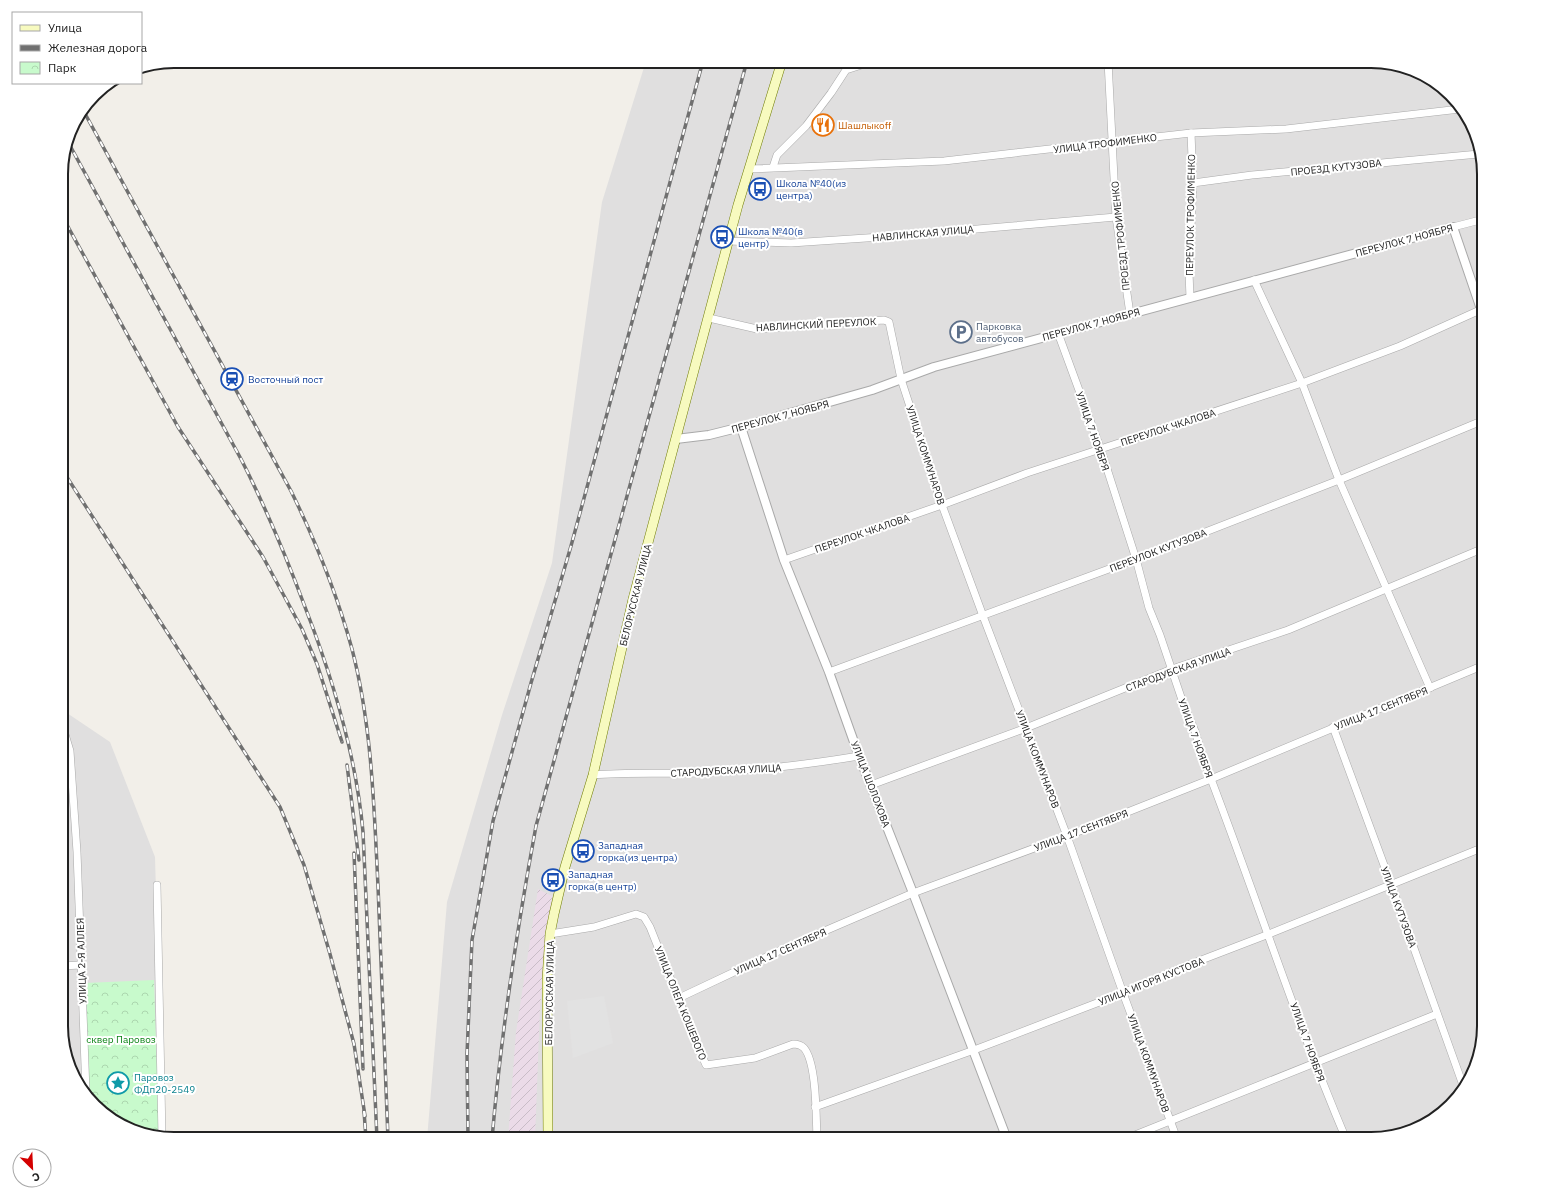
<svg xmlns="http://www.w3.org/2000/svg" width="1545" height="1200" font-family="'IBM Plex Sans',sans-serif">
<defs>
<pattern id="industrial-furrows" width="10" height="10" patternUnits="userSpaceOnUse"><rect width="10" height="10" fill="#ebdbe8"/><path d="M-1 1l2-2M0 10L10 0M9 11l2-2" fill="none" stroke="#c9bcc7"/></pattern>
<pattern id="park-crowns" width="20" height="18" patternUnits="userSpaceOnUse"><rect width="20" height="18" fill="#c8facc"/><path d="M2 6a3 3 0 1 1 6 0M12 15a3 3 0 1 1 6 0" fill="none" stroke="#acd6af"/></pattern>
</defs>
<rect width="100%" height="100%" fill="#f2efe9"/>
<g fill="#e0dfdf">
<path d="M646,61h725l36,6 33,18 32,39 12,50v852l-6,36 -18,33 -39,32 -50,12h-944l20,-237 55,-187 50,-152 50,-361z"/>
<path d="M61,709l49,33 45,115 8,280 -78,-154 4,113 -16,-20 -12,-43z"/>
</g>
<path fill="url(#industrial-furrows)" d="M538,889l14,7 -12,111 -5,132h-27l8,-107z"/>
<path fill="url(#park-crowns)" d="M154,980l5,156 -21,-3 -33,-18 -16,-19 -4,-113z"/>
<path fill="#e2e2e2" d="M604,996l9,47 -40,15 -6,-57z"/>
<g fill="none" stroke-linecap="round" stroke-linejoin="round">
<g stroke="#a9a9a9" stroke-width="8">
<g id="minor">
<path d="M1108,61l8,156 14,97"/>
<path d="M773,167l4,-12 29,-29 25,-33 15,-23 28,-9"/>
<path d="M750,169l194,-8 247,-28 95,-4 174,-20"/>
<path d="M1193,183l59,-8 227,-21"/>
<path d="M1453,227l31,-8"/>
<path d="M729,241l62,2 105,-7 220,-19"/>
<path d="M1254,280l48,103 37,97 91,208"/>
<path d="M1190,298l-1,-26 4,-89 -2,-50"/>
<path d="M709,318l48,11 127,-9 5,2 12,57 41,126 41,111 84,220 56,157 54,146"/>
<path d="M1058,333l43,117 35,109 13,49 11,27 22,65 13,31 8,27c49,126 90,256 143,381"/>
<path d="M784,560l158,-55 85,-32 275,-90 98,-37 80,-36"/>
<path d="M829,672l307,-113 203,-79 145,-60"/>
<path d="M61,721l9,30 7,101 9,240"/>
<path d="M1333,727l58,157 73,204"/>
<path d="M593,775c35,-3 69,-1 104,-2 55,-2 108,-8 162,-17"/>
<path d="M871,785l155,-57 146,-59 116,-39 196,-82"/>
<path d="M157,885l5,252"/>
<path d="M550,934l44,-7 42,-13 8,3 6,10 43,108 13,30 49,-7 38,-14c4,0 8,1 11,4 13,15 12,71 13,91"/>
<path d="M61,966l20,-1"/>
<path d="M679,998l106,-50 128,-55 154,-57 144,-57 273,-114"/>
<path d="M815,1107l159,-57 149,-57 60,-26 86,-33 215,-87"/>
<path d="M1125,1139l312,-125"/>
</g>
</g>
<g stroke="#a9a9a9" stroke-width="10">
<g id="tertiary">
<path d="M741,427l43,133 45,112 30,84 54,137 94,246"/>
<path d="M676,439l33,-4 32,-8 131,-37 62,-23 519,-140 31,91"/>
</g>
</g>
<g stroke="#707d05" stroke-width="10">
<path id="secondary" d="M548,1139l-1,-160 3,-45 4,-20 11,-47 28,-92 40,-176 105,-394 44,-144"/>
</g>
<use href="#minor" stroke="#fff" stroke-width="7"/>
<use href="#tertiary" stroke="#fff" stroke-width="8"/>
<use href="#secondary" stroke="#f7fabf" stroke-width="9"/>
<g stroke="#707070" stroke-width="3.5">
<g id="rail">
<path d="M83,110l208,381c25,51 46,103 61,158 20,77 22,158 26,237 4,85 7,169 10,253"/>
<path d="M68,142l173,317c25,49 45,97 64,148 28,72 51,147 58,225l14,307"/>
<path d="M61,214l117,213 85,130 39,72 15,35 25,78"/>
<path d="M61,468l219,339 24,58 26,89 24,90 11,72"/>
<path d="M347,765l12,95"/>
<path d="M354,853l9,216"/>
<path d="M364,1111l2,28"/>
<path d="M468,1139l-1,-85 5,-114 21,-119 38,-138 40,-137 132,-485"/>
<path d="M492,1139c9,-105 25,-210 44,-313l211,-765"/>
</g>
</g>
<use href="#rail" stroke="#fff" stroke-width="2" stroke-dasharray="6" stroke-linecap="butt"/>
</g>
<defs>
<g id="restaurant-ring" transform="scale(1.15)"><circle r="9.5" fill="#fff" stroke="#e8710a" stroke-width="1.5"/><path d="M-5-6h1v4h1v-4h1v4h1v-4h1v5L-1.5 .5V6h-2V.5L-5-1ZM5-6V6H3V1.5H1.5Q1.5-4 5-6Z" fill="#e8710a"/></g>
<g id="bus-ring" transform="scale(1.15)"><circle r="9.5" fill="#fff" stroke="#1a4fb4" stroke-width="1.5"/><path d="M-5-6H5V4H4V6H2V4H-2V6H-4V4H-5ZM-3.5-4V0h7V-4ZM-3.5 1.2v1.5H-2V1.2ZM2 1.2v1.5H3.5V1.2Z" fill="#1a4fb4"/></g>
<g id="parking-ring" transform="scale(1.15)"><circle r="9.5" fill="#fff" stroke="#5c6f8a" stroke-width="1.5"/><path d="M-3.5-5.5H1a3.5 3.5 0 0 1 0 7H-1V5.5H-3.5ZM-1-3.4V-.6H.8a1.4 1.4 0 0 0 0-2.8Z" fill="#5c6f8a"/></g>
<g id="station-ring" transform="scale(1.15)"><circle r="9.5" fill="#fff" stroke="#1a4fb4" stroke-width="1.5"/><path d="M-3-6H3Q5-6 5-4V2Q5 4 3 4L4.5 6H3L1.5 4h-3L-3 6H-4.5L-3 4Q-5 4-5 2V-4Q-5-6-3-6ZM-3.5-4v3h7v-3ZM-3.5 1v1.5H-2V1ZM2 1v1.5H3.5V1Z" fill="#1a4fb4"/></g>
<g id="sight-ring" transform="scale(1.15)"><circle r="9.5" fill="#fff" stroke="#0f9aa8" stroke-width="1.5"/><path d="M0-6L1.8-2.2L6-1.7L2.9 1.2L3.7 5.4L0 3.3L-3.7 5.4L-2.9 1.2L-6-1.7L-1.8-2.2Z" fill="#0f9aa8"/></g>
</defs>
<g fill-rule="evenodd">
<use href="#restaurant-ring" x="823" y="125"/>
<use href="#bus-ring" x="760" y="189"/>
<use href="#bus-ring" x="722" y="237"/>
<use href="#parking-ring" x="961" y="332"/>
<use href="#station-ring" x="232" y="379"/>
<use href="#bus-ring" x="583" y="851"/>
<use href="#bus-ring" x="553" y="880"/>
<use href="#sight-ring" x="118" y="1083"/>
</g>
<g text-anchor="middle" stroke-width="4" stroke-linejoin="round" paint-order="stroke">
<g font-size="10" fill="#c56008" stroke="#fff" text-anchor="start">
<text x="838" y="129">Шашлыкоff</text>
</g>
<g font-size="10" fill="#222" stroke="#fff">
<text transform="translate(1105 143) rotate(-7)" y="4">УЛИЦА ТРОФИМЕНКО</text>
<text transform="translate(1336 167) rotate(-6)" y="4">ПРОЕЗД КУТУЗОВА</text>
<text transform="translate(1190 215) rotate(-89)" y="4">ПЕРЕУЛОК ТРОФИМЕНКО</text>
<text transform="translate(923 233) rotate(-5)" y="4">НАВЛИНСКАЯ УЛИЦА</text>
<text transform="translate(1120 236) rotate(-96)" y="4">ПРОЕЗД ТРОФИМЕНКО</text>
<text transform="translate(1404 240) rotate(-15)" y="4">ПЕРЕУЛОК 7 НОЯБРЯ</text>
<text transform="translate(816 324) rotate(-3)" y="4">НАВЛИНСКИЙ ПЕРЕУЛОК</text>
<text transform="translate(1091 324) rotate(-15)" y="4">ПЕРЕУЛОК 7 НОЯБРЯ</text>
<text transform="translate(780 416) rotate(-15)" y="4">ПЕРЕУЛОК 7 НОЯБРЯ</text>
<text transform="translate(1168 427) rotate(-18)" y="4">ПЕРЕУЛОК ЧКАЛОВА</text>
<text transform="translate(1093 431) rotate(71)" y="4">УЛИЦА 7 НОЯБРЯ</text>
<text transform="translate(926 455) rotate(72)" y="4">УЛИЦА КОММУНАРОВ</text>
<text transform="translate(862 533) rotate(-19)" y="4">ПЕРЕУЛОК ЧКАЛОВА</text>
<text transform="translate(1158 550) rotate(-21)" y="4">ПЕРЕУЛОК КУТУЗОВА</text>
<text transform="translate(635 595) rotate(-76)" y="4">БЕЛОРУССКАЯ УЛИЦА</text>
<text transform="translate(1178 669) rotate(-20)" y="4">СТАРОДУБСКАЯ УЛИЦА</text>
<text transform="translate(1381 708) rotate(-22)" y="4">УЛИЦА 17 СЕНТЯБРЯ</text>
<text transform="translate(1196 738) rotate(70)" y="4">УЛИЦА 7 НОЯБРЯ</text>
<text transform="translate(1038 759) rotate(69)" y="4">УЛИЦА КОММУНАРОВ</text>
<text transform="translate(726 770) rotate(-3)" y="4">СТАРОДУБСКАЯ УЛИЦА</text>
<text transform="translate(871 784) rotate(69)" y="4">УЛИЦА ШОЛОХОВА</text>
<text transform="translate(1081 830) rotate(-21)" y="4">УЛИЦА 17 СЕНТЯБРЯ</text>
<text transform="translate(1399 907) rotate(70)" y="4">УЛИЦА КУТУЗОВА</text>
<text transform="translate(780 951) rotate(-24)" y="4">УЛИЦА 17 СЕНТЯБРЯ</text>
<text transform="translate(81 961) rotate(-92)" y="4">УЛИЦА 2-Я АЛЛЕЯ</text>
<text transform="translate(1151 981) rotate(-22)" y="4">УЛИЦА ИГОРЯ КУСТОВА</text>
<text transform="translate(549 993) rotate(-89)" y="4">БЕЛОРУССКАЯ УЛИЦА</text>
<text transform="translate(681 1003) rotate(68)" y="4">УЛИЦА ОЛЕГА КОШЕВОГО</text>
<text transform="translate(1308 1042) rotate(70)" y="4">УЛИЦА 7 НОЯБРЯ</text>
<text transform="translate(1149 1063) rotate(70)" y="4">УЛИЦА КОММУНАРОВ</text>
</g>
<g font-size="10" fill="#164399" stroke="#fff" text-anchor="start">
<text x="776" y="187">Школа №40(из<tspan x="776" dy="12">центра)</tspan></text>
<text x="738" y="235">Школа №40(в<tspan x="738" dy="12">центр)</tspan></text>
<text x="248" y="383">Восточный пост</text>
<text x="598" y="849">Западная<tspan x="598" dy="12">горка(из центра)</tspan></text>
<text x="568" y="878">Западная<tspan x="568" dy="12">горка(в центр)</tspan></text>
</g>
<g font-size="10" fill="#4e5e75" stroke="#fff" text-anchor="start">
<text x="976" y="330">Парковка<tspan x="976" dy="12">автобусов</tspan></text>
</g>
<g font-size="10" fill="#0c8416" stroke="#fff">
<text x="121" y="1043">сквер Паровоз</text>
</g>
<g font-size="10" fill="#0d838f" stroke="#fff" text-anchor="start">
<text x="134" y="1081">Паровоз<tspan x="134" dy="12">ФДп20-2549</tspan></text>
</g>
</g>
<path d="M0 0H1545V1200H0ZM174 68H1371A106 106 0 0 1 1477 174V1026A106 106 0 0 1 1371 1132H174A106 106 0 0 1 68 1026V174A106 106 0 0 1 174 68Z" fill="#fff" fill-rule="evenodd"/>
<path fill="none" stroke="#222" stroke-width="2" d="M174 68H1371A106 106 0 0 1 1477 174V1026A106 106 0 0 1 1371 1132H174A106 106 0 0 1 68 1026V174A106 106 0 0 1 174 68Z"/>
<rect x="12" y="12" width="130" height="72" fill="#ffffff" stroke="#a7a7a7"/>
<rect x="20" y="25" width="20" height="6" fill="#f7fabf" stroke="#a7a7a7"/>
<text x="48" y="32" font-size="12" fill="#222222">Улица</text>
<rect x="20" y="45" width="20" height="6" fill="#707070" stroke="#a7a7a7"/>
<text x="48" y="52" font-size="12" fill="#222222">Железная дорога</text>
<rect x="20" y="62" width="20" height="12" fill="url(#park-crowns)" stroke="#a7a7a7"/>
<text x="48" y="72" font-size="12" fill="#222222">Парк</text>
<g transform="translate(32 1168) rotate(156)"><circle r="19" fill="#ffffff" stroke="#a7a7a7"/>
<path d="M0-3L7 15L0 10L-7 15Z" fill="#d40000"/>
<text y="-6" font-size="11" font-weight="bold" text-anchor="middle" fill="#222222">С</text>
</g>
</svg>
